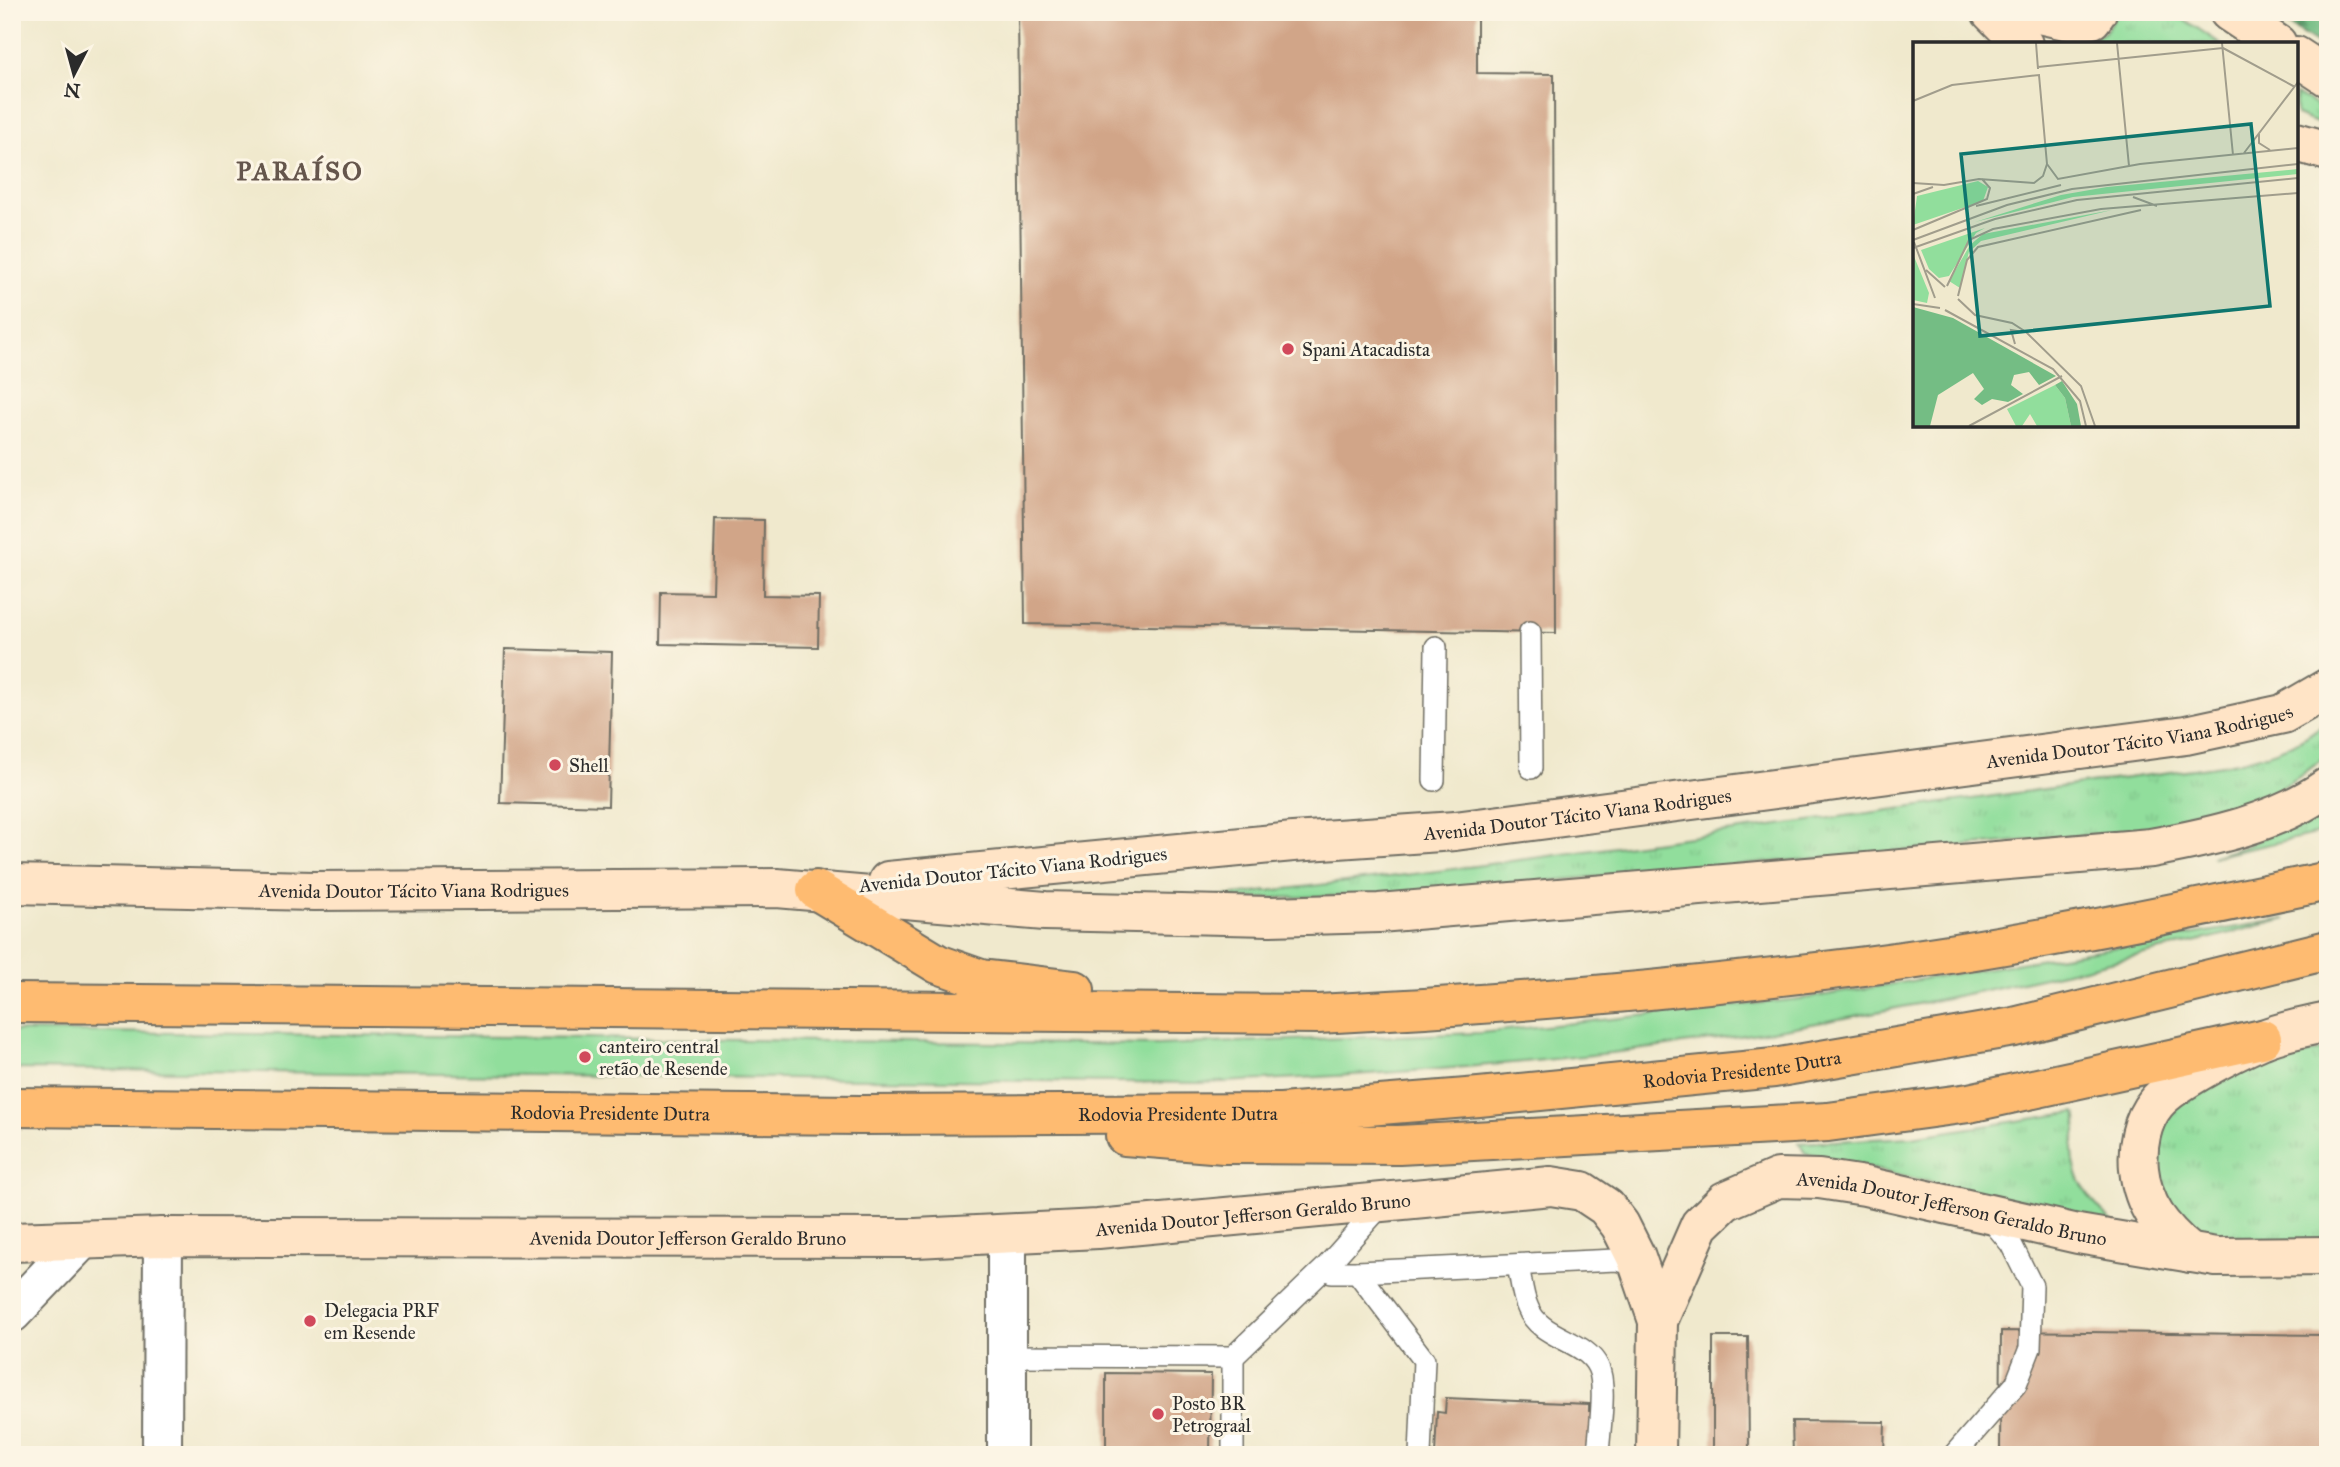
<svg xmlns="http://www.w3.org/2000/svg" width="2340" height="1467" font-family="'IM FELL Great Primer',serif">
<defs>
<pattern id="grass-tufts" width="24" height="20" patternUnits="userSpaceOnUse" patternTransform="scale(1.75)"><rect width="24" height="20" fill="#91de9c"/><path d="M3 7l-1-3M5 7V3M7 7l1-3M15 17l-1-3M17 17v-4M19 17l1-3" fill="none" stroke="#7dbf87"/></pattern>
<pattern id="forest-firs" width="22" height="20" patternUnits="userSpaceOnUse" patternTransform="scale(1.75)"><rect width="22" height="20" fill="#74bd84"/><path d="M5 1l3.5 6h-7zM16 11l3.5 6h-7z" fill="#5f9a6c"/></pattern>
</defs>
<rect width="100%" height="100%" fill="#fcf5e5"/>
<filter id="ink" filterUnits="userSpaceOnUse"><feTurbulence type="fractalNoise" baseFrequency=".0143" numOctaves="2"/><feDisplacementMap in="SourceGraphic" scale="14" xChannelSelector="R" yChannelSelector="G"/><feConvolveMatrix kernelMatrix="1 2 1 2 8 2 1 2 1" color-interpolation-filters="sRGB"/></filter>
<filter id="wash" filterUnits="userSpaceOnUse"><feTurbulence type="fractalNoise" baseFrequency=".00686" numOctaves="4" result="noise"/><feDisplacementMap in="SourceGraphic" scale="28" xChannelSelector="R" yChannelSelector="G"/><feGaussianBlur stdDeviation="1.57" result="paint"/><feColorMatrix in="noise" values="0 0 0 0 0 0 0 0 0 0 0 0 0 0 0 0 0 1.4 0 .05"/><feComposite in="paint" operator="in"/></filter>
<g filter="url(#wash)">
<rect width="100%" height="100%" fill="#f0e9cd"/>
<g fill="url(#grass-tufts)" stroke="#5e8464" stroke-width="2">
<path d="M2118,12h55l48,32 -136,-1 20,-11z"/>
<path d="M2296,94l32,18v15l-32,-12z"/>
<path d="M2328,719v34c-56,56 -138,68 -212,80l-722,61 -212,7 249,-29 792,-107c37,-8 77,-17 105,-46z"/>
<path d="M2328,806v25l-116,26 34,-11z"/>
<path d="M2328,1049v191c-36,2 -113,9 -143,-11 -10,-7 -19,-19 -27,-27l-7,-78 52,-46z"/>
<path d="M2076,1112c4,13 -3,24 -3,38 0,33 20,53 42,75l-310,-72 -6,-10 113,-6z"/>
</g>
<path fill="url(#forest-firs)" stroke="#507458" stroke-width="2" d="M2269,12h59v39z"/>
<path fill="#91de9c" stroke="#5e8464" stroke-width="2" d="M2286,919c-164,42 -329,80 -497,109 -195,33 -392,46 -589,55l-1188,-14v-38l1145,14 323,-12 328,-35z"/>
<g id="blocks">
<g fill="#d1a588">
<path d="M1018,12h459v61l77,1 2,559 -531,-9z"/>
<path d="M715,519l49,1 -1,75 56,1 -1,51 -158,-3 1,-52 52,1z"/>
<path d="M505,649l107,3 -4,154 -108,-3z"/>
<path d="M2001,1331l327,4v120h-328z"/>
<path d="M1713,1337h35l1,118h-36z"/>
<path d="M1106,1373l105,1 -1,81h-104z"/>
<path d="M1446,1398l143,6v7h9l-2,44h-161l2,-43 8,1z"/>
<path d="M1792,1421l93,1 -1,33h-91z"/>
</g>
</g>
</g>
<g filter="url(#ink)">
<use href="#blocks" fill-opacity="0" stroke="#706e64" stroke-width="2"/>
<g fill="none" stroke-linecap="round" stroke-linejoin="round">
<g stroke="#706e64" stroke-width="24">
<g id="lane">
<path d="M1530,632l1,136"/>
<path d="M1434,780l2,-133"/>
<path d="M1518,1265c3,14 4,31 10,43 12,31 57,31 70,59 9,18 1,66 0,88"/>
<path d="M1332,1272h25l67,88 -4,95"/>
<path d="M1357,1272l259,-12 14,3 11,10"/>
<path d="M1007,1356l226,1 93,-90 58,-65"/>
<path d="M1233,1455v-98"/>
<path d="M1954,1455l62,-71 14,-36 2,-62 -21,-42 -23,-28"/>
</g>
</g>
<g stroke="#706e64" stroke-width="42">
<g id="street">
<path d="M12,1313l68,-71"/>
<path d="M162,1455l1,-218"/>
<path d="M1007,1455v-220"/>
</g>
</g>
<g stroke="#706e64" stroke-width="42">
<g id="secondary">
<path d="M1991,12l32,32"/>
<path d="M2030,12l44,10 18,-3 5,-7"/>
<path d="M2229,12l48,32"/>
<path d="M2296,56l32,21"/>
<path d="M2296,142l32,9"/>
<path id="s1" d="M888,881l405,-39 162,-11 731,-96 97,-21 45,-26"/>
<path id="s2" d="M12,884l302,7 463,-3 268,23 225,5 109,-3 772,-65c60,-11 126,-25 177,-61"/>
<path id="s3" d="M12,1242l151,-5 753,1 182,-9 453,-43 31,5 24,16 14,18 16,32 22,64 -2,134"/>
<path d="M2190,1253c-28,-24 -47,-46 -51,-84 -2,-22 2,-48 17,-66 16,-20 79,-52 105,-63 20,-9 45,-13 67,-18"/>
<path id="s4" d="M1658,1321l42,-96 25,-24 53,-23 41,1 46,7 213,48 138,23 112,-1"/>
</g>
</g>
<g stroke="#706e64" stroke-width="42">
<g id="highway">
<path d="M816,890l122,74 43,15 94,11"/>
<path d="M12,1003l1306,11c182,-9 365,-25 547,-48 156,-20 310,-53 463,-85"/>
<path id="s5" d="M12,1107l849,8 420,-2 198,-16 295,-29 240,-41 314,-77"/>
<path d="M1125,1136l99,8 175,1 429,-23 141,-19 293,-64"/>
</g>
</g>
<use href="#lane" stroke="#fff" stroke-width="21"/>
<use href="#street" stroke="#fff" stroke-width="38"/>
<use href="#secondary" stroke="#ffe4c6" stroke-width="38"/>
<use href="#highway" stroke="#febb71" stroke-width="38"/>
</g>
</g>
<g fill="#d1495b" stroke="#fcf5e5" stroke-width="2.5">
<circle cx="1288" cy="349" r="7"/>
<circle cx="555" cy="765" r="7"/>
<circle cx="585" cy="1057" r="7"/>
<circle cx="310" cy="1321" r="7"/>
<circle cx="1158" cy="1414" r="7"/>
</g>
<g text-anchor="middle" stroke-width="6" stroke-linejoin="round" paint-order="stroke">
<g font-size="19" fill="#2b2b2b" stroke="#fcf5e5" text-anchor="start">
<text x="1302" y="356">Spani Atacadista</text>
<text x="569" y="772">Shell</text>
<text x="599" y="1053">canteiro central<tspan x="599" dy="22">retão de Resende</tspan></text>
<text x="324" y="1317">Delegacia PRF<tspan x="324" dy="22">em Resende</tspan></text>
<text x="1172" y="1410">Posto BR<tspan x="1172" dy="22">Petrograal</tspan></text>
</g>
<g font-size="19" fill="#2b2b2b" stroke="#fcf5e5">
<text dy="7" stroke="none"><textPath href="#s1" startOffset="1260">Avenida Doutor Tácito Viana Rodrigues</textPath></text>
<text dy="7" stroke="none"><textPath href="#s1" startOffset="693">Avenida Doutor Tácito Viana Rodrigues</textPath></text>
<text transform="translate(1013 869) rotate(-6)" y="7">Avenida Doutor Tácito Viana Rodrigues</text>
<text dy="7" stroke="none"><textPath href="#s2" startOffset="402">Avenida Doutor Tácito Viana Rodrigues</textPath></text>
<text dy="7" stroke="none"><textPath href="#s5" startOffset="1732">Rodovia Presidente Dutra</textPath></text>
<text dy="7" stroke="none"><textPath href="#s5" startOffset="598">Rodovia Presidente Dutra</textPath></text>
<text dy="7" stroke="none"><textPath href="#s5" startOffset="1166">Rodovia Presidente Dutra</textPath></text>
<text dy="7" stroke="none"><textPath href="#s4" startOffset="374">Avenida Doutor Jefferson Geraldo Bruno</textPath></text>
<text dy="7" stroke="none"><textPath href="#s3" startOffset="1242">Avenida Doutor Jefferson Geraldo Bruno</textPath></text>
<text dy="7" stroke="none"><textPath href="#s3" startOffset="676">Avenida Doutor Jefferson Geraldo Bruno</textPath></text>
</g>
<g font-size="26" font-weight="bold" letter-spacing="2" fill="#65564c" stroke="#fcf5e5">
<text x="300" y="180">PARAÍSO</text>
</g>
</g>
<g transform="translate(1913 42)">
<rect width="385" height="385" fill="#f0e9cd"/>
<path d="M65,139l10,6 -5,14 -70,24 4,-29zM199,168l-131,31 -12,11 -9,36 -11,-7 21,-36 13,-11zM72,186l-9,5 -27,43 -10,2 -10,-9 -8,-19zM0,212l16,39 -2,10 -14,-3zM142,343l10,13 6,28h-34l-7,-12 -8,12h-6l-9,-17z" fill="#91de9c"/>
<path d="M0,265l40,11 103,58 -17,9 -10,-13 -15,3 -3,10 12,9 -15,8 -16,-3 -10,6 -8,-6 10,-10 -11,-16 -35,22 -8,31h-17zM149,339l15,23 4,22h-10l-6,-28 -10,-13z" fill="#74bd84"/>
<path d="M385,127v5l-225,23 -98,25 86,-27 46,-8z" fill="#91de9c"/>
<path fill="none" stroke="#a19d8c" stroke-width="2" d="M123,1l2,26M204,1l12,123M309,1l11,112M310,6l72,39M125,25l185,-19M0,59l39,-16 87,-10 8,89 11,15 82,-15 158,-16M346,92v9l11,7M331,111l54,-71M0,141l31,2 35,-6 55,4 9,-7 4,-12M0,152l20,-7M220,155l24,9M63,164l85,-21M0,188l74,-31 3,-11 -8,-9M0,198l94,-35 65,-16 226,-25M1,200l21,56M0,206l82,-29 82,-19 221,-22M13,228l19,17M34,244l22,-46 24,-11 108,-20 197,-16M45,254l9,-36 11,-13 163,-37M45,257l17,16 37,8 14,9 55,54 14,40M0,262l27,4M32,268l108,59 27,32 6,25M102,302l-4,-14 12,2M56,384l93,-50"/>
<path fill="#0f766e" fill-opacity="0.15" stroke="#0f766e" stroke-width="3.5" d="M338,82l19,182 -290,30 -19,-182z"/>
<rect width="385" height="385" fill="none" stroke="#2b2b2b" stroke-width="3.5"/>
</g>
<rect width="2340" height="1467" fill="none" stroke="#fcf5e5" stroke-width="42"/>
<g transform="translate(74 74) rotate(186)" stroke="#fcf5e5" stroke-width="5" paint-order="stroke">
<path d="M0-5L12 26L0 18L-12 26Z" fill="#2b2b2b"/>
<text y="-10" font-size="19" font-weight="bold" text-anchor="middle" fill="#2b2b2b">N</text>
</g>
</svg>
